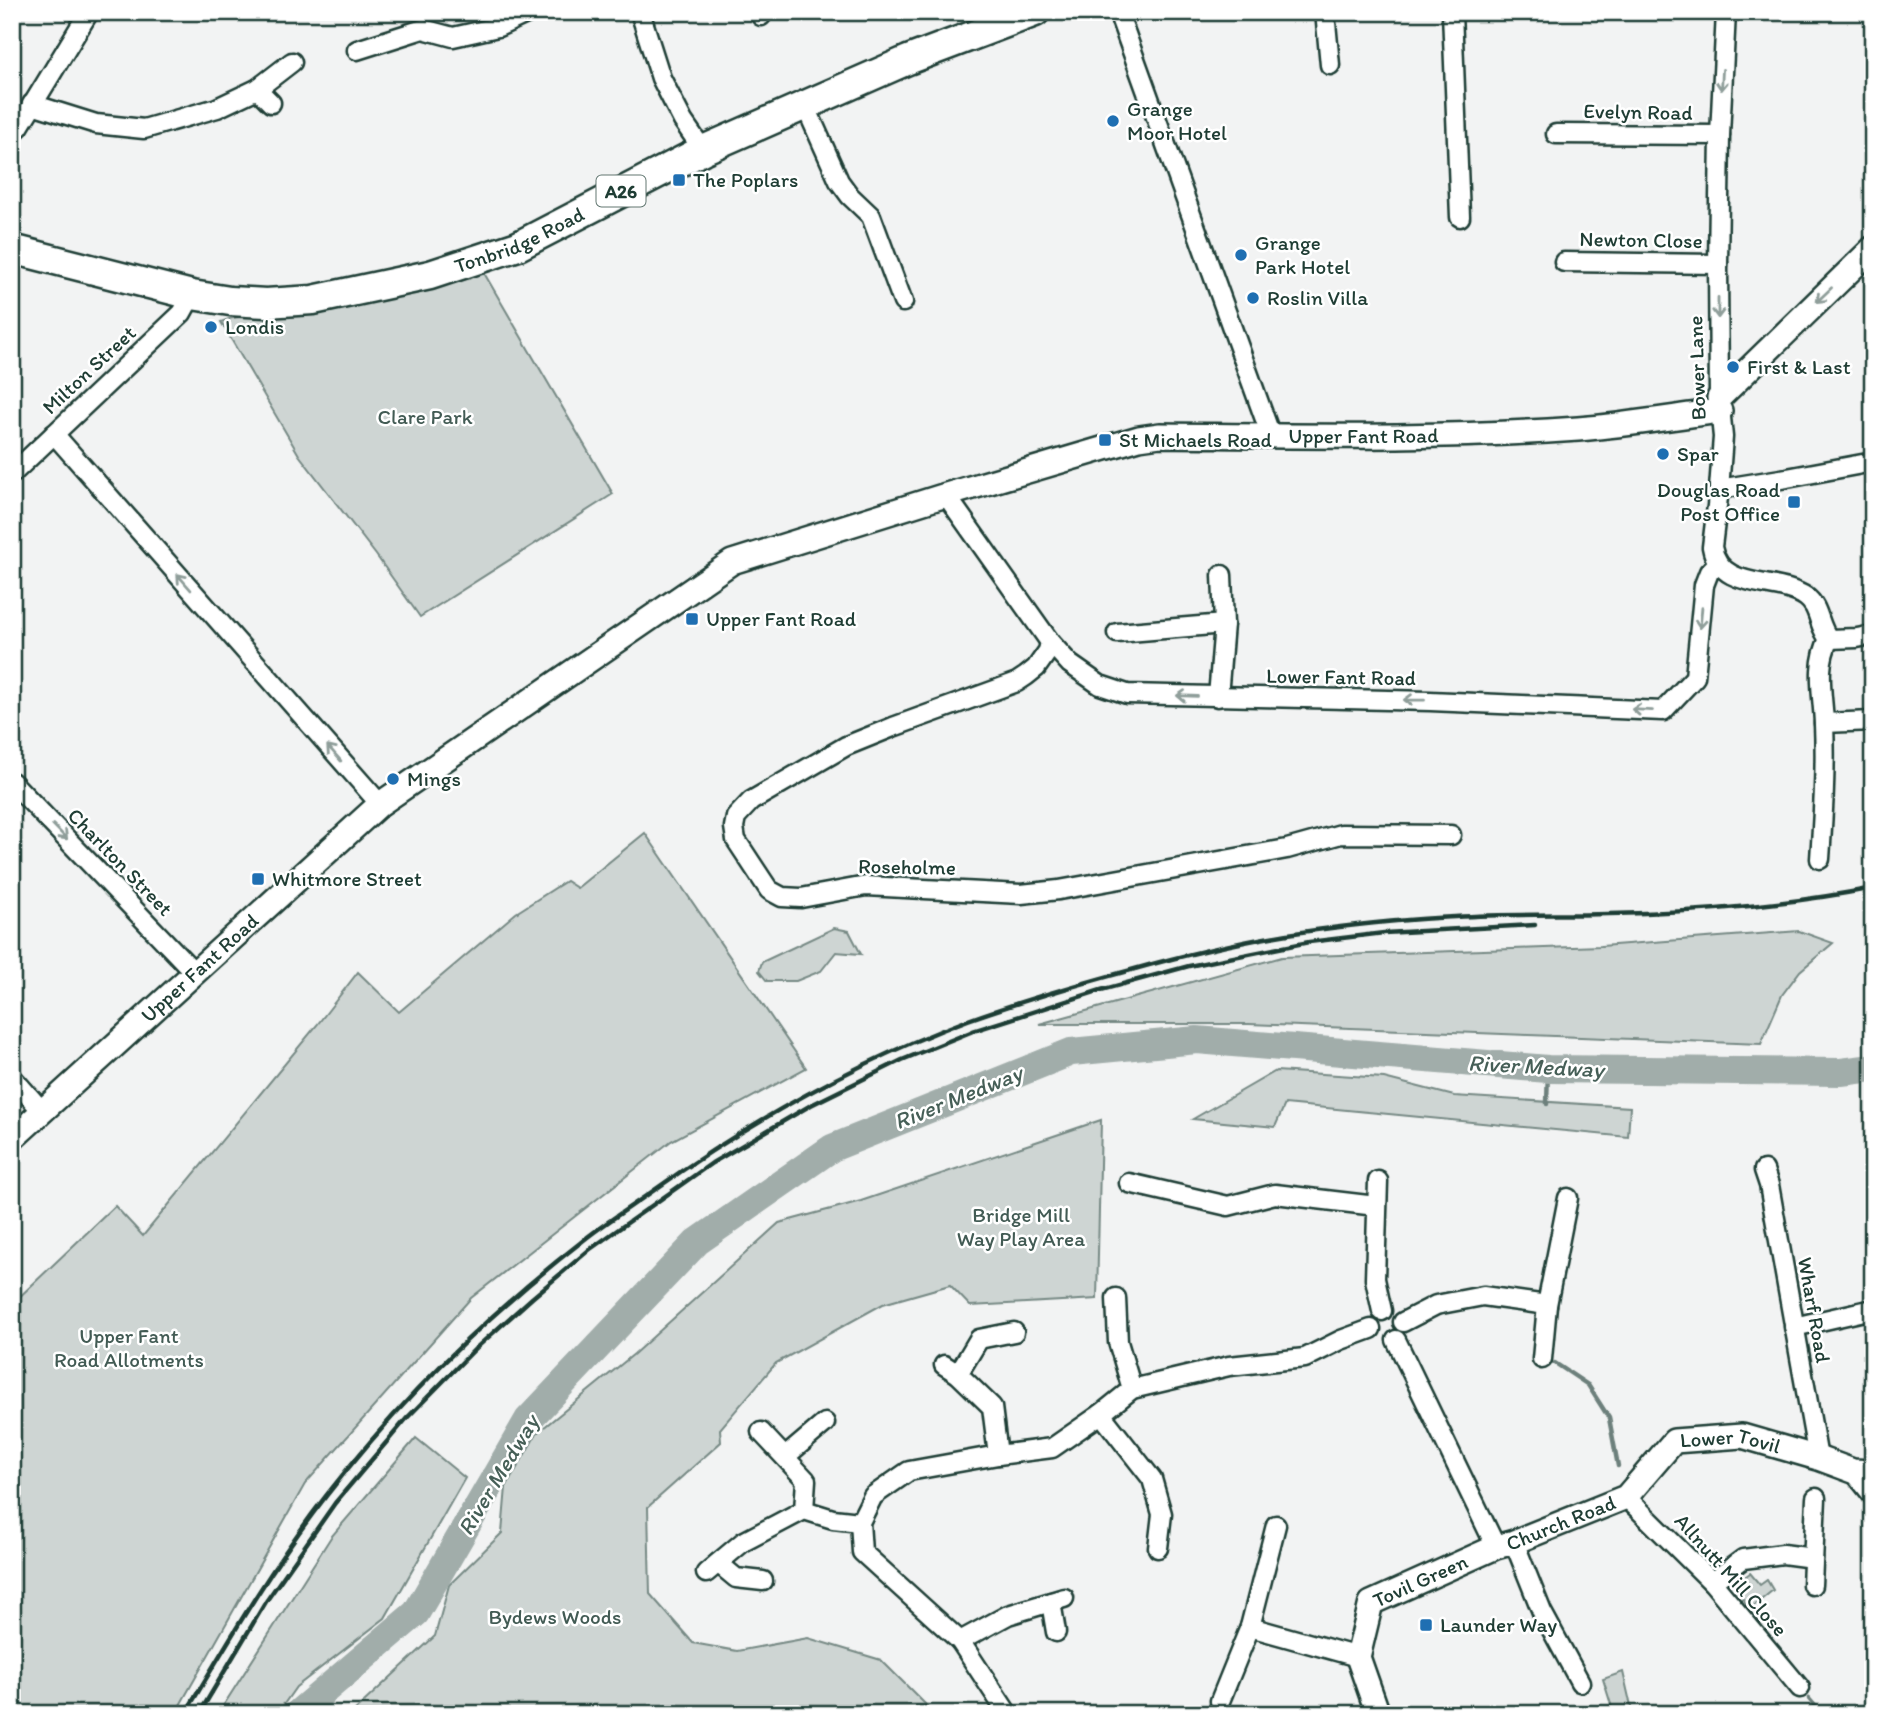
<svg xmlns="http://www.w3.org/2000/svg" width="1885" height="1726" font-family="Itim,sans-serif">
<rect width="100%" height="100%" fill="#f2f3f3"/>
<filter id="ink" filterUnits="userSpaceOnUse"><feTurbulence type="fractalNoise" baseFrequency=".0143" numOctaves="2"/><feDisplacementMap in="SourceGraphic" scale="14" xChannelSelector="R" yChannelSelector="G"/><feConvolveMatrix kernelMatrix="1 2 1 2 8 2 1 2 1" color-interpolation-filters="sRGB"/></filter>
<g filter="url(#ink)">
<g fill="#ced5d3" stroke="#768984" stroke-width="2">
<path d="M484,273l129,221 -193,123 -44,-62 -77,-100 -78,-133c22,-10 45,-3 69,-7 64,-9 132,-20 194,-42z"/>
<path d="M645,833l161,235 -135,73 -200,157 -166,186 -130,230h-163v-410l103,-98 28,30 174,-211 41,-53 41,40 117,-99 50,-32 11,7z"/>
<path d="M834,928l15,3 12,23 -25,-2 -15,19 -25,10h-29l-8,-10 3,-9z"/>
<path d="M1799,931l34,12 -33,28 -18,24 -21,49 -512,-20h-210l243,-67 319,-11z"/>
<path d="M1276,1071l108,7 70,18 176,11 -2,30 -343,-33 -10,23 -82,-8z"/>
<path d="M1101,1120l-4,179 -127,7 -20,-21 -67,19 -107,59 -56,66 1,13 -73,65 2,87 43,49 44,8 71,-13 73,22 44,44 7,10h-581l84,-78 14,-51 53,-52 4,-46 31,-54 97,-79 145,-131 82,-22z"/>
<path d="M416,1438l49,40 -80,140 -89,69 -19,27h-59l113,-177z"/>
<path d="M1750,1573l10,12 7,-5 6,10 -23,19 -15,-21v-4z"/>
<path d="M1623,1672l9,39 -6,3h-12l-11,-35z"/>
</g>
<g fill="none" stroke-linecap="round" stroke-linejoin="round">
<g stroke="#6d807b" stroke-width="4.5">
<path d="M1547,1104l1,-35"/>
<path d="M1555,1363l33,22 21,33 9,48"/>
<path d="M1809,1699l13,15"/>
</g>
<path stroke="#a1adaa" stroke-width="28" d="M297,1714l119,-101 112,-193 169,-178 135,-94 239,-96 126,-12 351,29 293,3 32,-4"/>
<g stroke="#1f3d34" stroke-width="23">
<g id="minor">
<path d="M640,12l21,66 22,43 20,29"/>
<path d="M760,12l1,4"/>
<path d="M1118,12l153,424"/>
<path d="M1325,12l5,53"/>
<path d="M1452,12l8,205"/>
<path d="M1726,12l-6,123 -2,129 1,134 4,39 -4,52 -7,58c8,45 65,30 94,50 14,10 12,29 23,42"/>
<path d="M357,50l66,-21 30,8 45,-10 32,-15"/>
<path d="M257,89l14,14"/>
<path d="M32,104l64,20 48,5 73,-21 40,-19 35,-27"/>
<path d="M805,105l34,76 11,15 21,20 32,86"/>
<path d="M12,133l7,-6 70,-115"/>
<path d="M1556,134l164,1"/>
<path d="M1564,262l154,2"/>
<path d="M54,434l326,370"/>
<path d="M12,474l170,-161 10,-18"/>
<path d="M1719,489l68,-11 86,-16"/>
<path d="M946,495l104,147 20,22 30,21 27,9 303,7 233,10 32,-34 9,-92 5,-13 9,-9"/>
<path d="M1117,633l107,-9"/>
<path d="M1829,639l28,-1 16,-3"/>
<path d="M1050,642l-2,9 -12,17 -10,8 -9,6 -124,45 -47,19 -95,55 -15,16 -2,10 2,13 33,50 13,7 19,1 65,-12 155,8 38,-4 228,-41 54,-15 110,1"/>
<path d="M1218,697l6,-73 -2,-49"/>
<path d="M1824,723l49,-2"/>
<path d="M12,782l183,191"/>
<path d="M1820,859c3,-45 6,-90 4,-135 -1,-30 -9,-57 5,-85"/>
<path d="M12,1077l30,34"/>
<path d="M1764,1170l5,15 49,273"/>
<path d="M1378,1181l-3,98 7,32"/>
<path d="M1129,1183l99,23 47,-12 101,12"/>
<path d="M1116,1298l2,44 14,47"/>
<path d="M1403,1322l33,-17 47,-9 64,9"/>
<path d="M1794,1327l79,-18"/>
<path d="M1396,1340l100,207"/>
<path d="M1542,1359l5,-54 21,-107"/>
<path d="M944,1365l14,9 34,33 6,48"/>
<path d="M958,1374l21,-35 35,-7"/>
<path d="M1101,1414l51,65 10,35 -4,34"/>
<path d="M761,1432l45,48 -2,30"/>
<path d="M785,1457l40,-34"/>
<path d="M1853,1471l20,25"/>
<path d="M1626,1497l86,85 88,106"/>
<path d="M1514,1542l28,70 38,70"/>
<path d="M718,1563l18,15 27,3"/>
<path d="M706,1573l37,-31 61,-32 29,9 27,3"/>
<path d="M1712,1582l31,-23 40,-5 30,4"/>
<path d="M1812,1585l4,-87"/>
<path d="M1051,1602l5,30"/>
<path d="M1250,1627l108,30"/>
<path d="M960,1641l48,-26 56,-17"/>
<path d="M1220,1701l30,-74 26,-102"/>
<path d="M1008,1714l-48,-73 -98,-89 -2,-30 13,-26 36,-25 89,-16 54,-7 49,-34 31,-25 97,-23 76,-8 36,-18 30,-11"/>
</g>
</g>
<g stroke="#1f3d34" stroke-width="28">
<g id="tertiary">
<path d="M1719,398l154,-150"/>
<path id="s1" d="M12,1139l368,-335 352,-242 214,-67 193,-57 21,-3c139,1 279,4 418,-6 48,-4 95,-12 142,-18"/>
<path id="s2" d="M1378,1714l-20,-57 13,-54 125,-56 18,-5 112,-45 48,-56 68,-5 76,22 35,13 20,1"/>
</g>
</g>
<g stroke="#1f3d34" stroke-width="33">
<g id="primary">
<path id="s3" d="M12,249l180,46 38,6 36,2 47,-3 117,-25 88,-29 185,-96 205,-90 127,-48"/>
</g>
</g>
<use href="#minor" stroke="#fff" stroke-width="18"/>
<use href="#tertiary" stroke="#fff" stroke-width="23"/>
<use href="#primary" stroke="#fff" stroke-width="28"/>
<g stroke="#1f3d34" stroke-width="4.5">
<path d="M185,1714c44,-74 88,-150 141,-218 73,-94 160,-180 254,-253 23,-19 49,-35 73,-52 97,-69 203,-129 315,-171 53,-19 108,-35 163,-50 60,-17 122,-32 185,-40 46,-6 92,-11 139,-13 63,-4 126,-1 190,-4 76,-3 153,-10 228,-25"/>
<path d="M199,1714l68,-114 68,-97 72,-85 68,-69 57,-51 57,-48 123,-87 99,-58 91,-45 71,-29 128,-41 88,-24 120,-24 75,-9 151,-8"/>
</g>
</g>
<defs><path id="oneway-shaft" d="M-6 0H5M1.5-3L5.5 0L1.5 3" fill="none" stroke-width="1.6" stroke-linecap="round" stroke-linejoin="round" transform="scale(1.75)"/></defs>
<g stroke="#8f9e9a">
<use href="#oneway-shaft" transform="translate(1722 80) rotate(93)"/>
<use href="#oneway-shaft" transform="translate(1824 295) rotate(136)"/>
<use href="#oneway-shaft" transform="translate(1718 308) rotate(90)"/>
<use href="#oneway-shaft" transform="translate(184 582) rotate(-131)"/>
<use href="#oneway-shaft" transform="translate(1701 618) rotate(95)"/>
<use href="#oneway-shaft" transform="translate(1187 696) rotate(-178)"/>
<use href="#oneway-shaft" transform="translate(1414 700) rotate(-179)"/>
<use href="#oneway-shaft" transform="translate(1642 710) rotate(-177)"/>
<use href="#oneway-shaft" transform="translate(334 753) rotate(-131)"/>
<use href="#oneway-shaft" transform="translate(60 832) rotate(46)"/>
</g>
</g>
<g fill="#1f6fb2" stroke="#fff" stroke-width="2.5">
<circle cx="1113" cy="121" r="7"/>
<rect x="672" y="173" width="14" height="14" rx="3.5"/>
<circle cx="1241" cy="255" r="7"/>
<circle cx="1253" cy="298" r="7"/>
<circle cx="211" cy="327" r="7"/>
<circle cx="1733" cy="367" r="7"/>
<rect x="1098" y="433" width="14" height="14" rx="3.5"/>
<circle cx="1663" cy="454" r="7"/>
<rect x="1787" y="495" width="14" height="14" rx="3.5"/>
<rect x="685" y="612" width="14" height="14" rx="3.5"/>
<circle cx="393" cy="779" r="7"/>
<rect x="251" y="872" width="14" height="14" rx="3.5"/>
<rect x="1419" y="1618" width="14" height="14" rx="3.5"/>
</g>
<g text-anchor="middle" stroke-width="5" stroke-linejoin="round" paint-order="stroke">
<rect fill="#fff" stroke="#627771" stroke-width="2" x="596.5" y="175.5" width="49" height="31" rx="5"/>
<g font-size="19" font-weight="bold" fill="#1f3d34">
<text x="621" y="198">A26</text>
</g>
<g font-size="21" fill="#1f3d34" stroke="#fff" text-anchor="start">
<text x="1127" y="116">Grange<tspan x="1127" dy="24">Moor Hotel</tspan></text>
<text x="693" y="187">The Poplars</text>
<text x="1255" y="250">Grange<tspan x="1255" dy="24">Park Hotel</tspan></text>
<text x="1267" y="305">Roslin Villa</text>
<text x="225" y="334">Londis</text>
<text x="1747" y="374">First &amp; Last</text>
<text x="1119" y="447">St Michaels Road</text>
<text x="1677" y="461">Spar</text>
<text x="1780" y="497" text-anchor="end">Douglas Road<tspan x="1780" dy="24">Post Office</tspan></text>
<text x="706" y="626">Upper Fant Road</text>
<text x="407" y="786">Mings</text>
<text x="272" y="886">Whitmore Street</text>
<text x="1440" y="1632">Launder Way</text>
</g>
<g font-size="21" fill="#1f3d34" stroke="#fff">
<text transform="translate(1638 112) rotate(1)" y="7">Evelyn Road</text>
<text dy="7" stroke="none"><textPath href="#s3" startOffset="523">Tonbridge Road</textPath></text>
<text transform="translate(1641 240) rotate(1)" y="7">Newton Close</text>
<text transform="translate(1697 368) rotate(-92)" y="7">Bower Lane</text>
<text transform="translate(89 370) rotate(-43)" y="7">Milton Street</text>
<text dy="7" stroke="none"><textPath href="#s1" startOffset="1575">Upper Fant Road</textPath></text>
<text transform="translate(1341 677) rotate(1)" y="7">Lower Fant Road</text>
<text transform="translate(120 862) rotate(46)" y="7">Charlton Street</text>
<text transform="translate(907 867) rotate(1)" y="7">Roseholme</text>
<text dy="7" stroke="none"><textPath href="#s1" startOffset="254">Upper Fant Road</textPath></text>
<text transform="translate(1814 1310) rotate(80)" y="7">Wharf Road</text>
<text dy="7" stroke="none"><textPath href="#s2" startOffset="523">Lower Tovil</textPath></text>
<text dy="7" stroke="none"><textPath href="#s2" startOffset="322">Church Road</textPath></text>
<text transform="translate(1731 1575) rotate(48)" y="7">Allnutt Mill Close</text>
<text dy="7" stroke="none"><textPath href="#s2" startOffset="170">Tovil Green</textPath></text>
</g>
<g font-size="21" fill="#425b54" stroke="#fff">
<text x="425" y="424">Clare Park</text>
<text x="1021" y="1222">Bridge Mill<tspan x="1021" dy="24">Way Play Area</tspan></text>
<text x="129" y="1343">Upper Fant<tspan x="129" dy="24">Road Allotments</tspan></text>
<text x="555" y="1624">Bydews Woods</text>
</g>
<g font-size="23" font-style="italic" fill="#465f57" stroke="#fff">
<text transform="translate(1536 1066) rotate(3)" y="8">River Medway</text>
<text transform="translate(958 1097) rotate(-22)" y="8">River Medway</text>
<text transform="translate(498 1475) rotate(-59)" y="8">River Medway</text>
</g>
</g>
<rect width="1885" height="1726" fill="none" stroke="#fff" stroke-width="42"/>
<rect x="21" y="21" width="1843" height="1684" fill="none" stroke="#1f3d34" stroke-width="2.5" filter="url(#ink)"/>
</svg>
